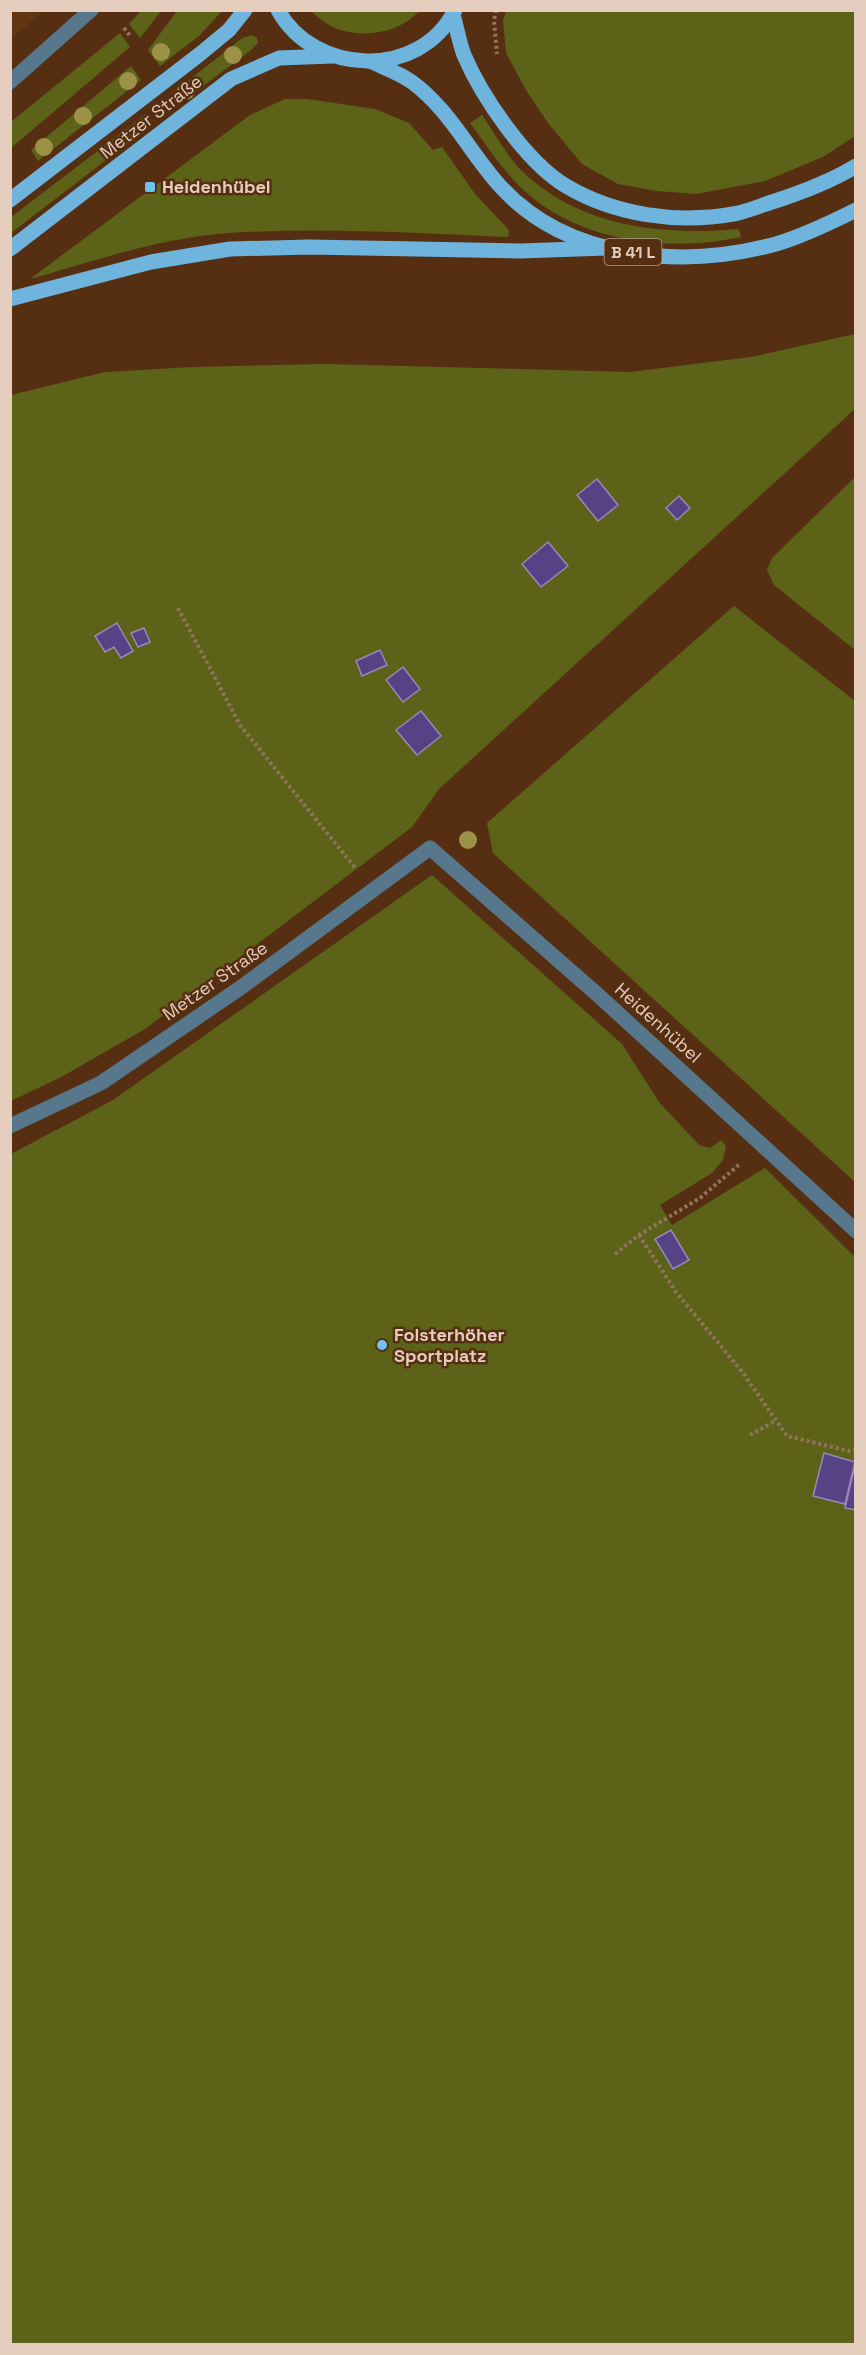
<svg xmlns="http://www.w3.org/2000/svg" width="866" height="2355" font-family="'Space Grotesk',sans-serif">
<rect width="100%" height="100%" fill="#562f12"/>
<path fill="#623512" d="M11,10h31v1l-31,29z"/>
<g fill="#5c6319">
<path d="M141,11h20l-21,27 -11,-14z"/>
<path d="M177,11h45l-22,24 -40,31 -12,-16z"/>
<path d="M311,11h108c-21,24 -65,30 -93,12 -5,-3 -10,-8 -15,-12z"/>
<path d="M506,11h349v125l-32,21 -58,24 -69,13 -39,-3 -39,-7 -36,-20 -34,-41 -22,-33 -20,-37 -3,-32z"/>
<path d="M120,33l10,14 -119,101v-26z"/>
<path d="M252,35l5,3 1,5 -7,7 -65,49 -8,-10 64,-51z"/>
<path d="M131,66l10,14 -103,81 -7,-11z"/>
<path d="M285,99h22l68,10 34,14 24,27 9,-3 33,47 34,36 -1,7c-93,-4 -186,-10 -278,-4 -67,4 -136,28 -200,46l220,-164z"/>
<path d="M146,114l7,10 -142,109v-16z"/>
<path d="M482,115c12,17 23,38 37,53 58,59 142,68 220,61l2,8c-69,15 -157,6 -213,-43 -23,-20 -40,-46 -58,-71z"/>
<path d="M855,334v75l-416,380 -27,38 -267,202 -82,47 -52,25v-706l94,-23 88,-5 132,-3 305,8 121,-15z"/>
<path d="M855,477v173l-81,-65 -7,-15 5,-12z"/>
<path d="M734,606l121,95v481l-362,-329 -6,-30z"/>
<path d="M432,875l190,169 37,58 40,43 11,3 11,-8 5,6 -3,14 -11,13 -52,32 12,20 93,-57 90,89v1087h-844v-1190l102,-54z"/>
</g>
<g fill="#564385" stroke="#958ab9" stroke-width="1.5">
<path d="M597,479l21,26 -20,16 -21,-26z"/>
<path d="M679,496l11,12 -13,12 -11,-12z"/>
<path d="M548,542l20,24 -27,21 -19,-23z"/>
<path d="M117,623l16,28 -12,7 -7,-11 -9,5 -10,-16z"/>
<path d="M144,628l6,14 -12,5 -7,-14z"/>
<path d="M380,650l7,15 -25,11 -6,-15z"/>
<path d="M403,667l17,22 -17,13 -17,-22z"/>
<path d="M421,711l20,25 -24,19 -21,-25z"/>
<path d="M671,1230l18,30 -16,9 -18,-30z"/>
<path d="M824,1453l31,9 -10,42 -32,-8z"/>
<path d="M856,1461v49l-11,-2z"/>
</g>
<g fill="none" stroke-linecap="round" stroke-linejoin="round">
<g stroke="#93735b" stroke-width="4" stroke-dasharray="3 3" stroke-linecap="butt">
<path d="M496,10l-2,11 3,33"/>
<path d="M124,28l7,9"/>
<path d="M178,608l62,117 116,144"/>
<path d="M639,1235l37,57 67,81 44,63 62,15 7,-1"/>
<path d="M615,1254l24,-19 61,-37 41,-35"/>
<path d="M750,1435l25,-14"/>
</g>
<g stroke="#57788c" stroke-width="15">
<path d="M10,82l81,-72"/>
<path d="M10,1126l91,-43 142,-97 187,-138 168,147 258,236"/>
</g>
<g stroke="#6eb4dc" stroke-width="15">
<path d="M278,10c36,66 142,70 177,0"/>
<path d="M453,15c4,13 6,27 11,40 18,42 62,107 102,131 49,29 111,38 167,28 13,-2 26,-8 39,-12 28,-9 58,-20 84,-36"/>
<path d="M372,62c13,6 29,12 40,20 38,28 58,71 88,104 68,75 184,83 276,58 27,-8 54,-21 80,-34"/>
<path d="M10,200l190,-146 29,-24 16,-20"/>
<path d="M10,249l221,-170 48,-21 54,-2"/>
<path d="M10,299l141,-37 79,-13 79,-2 211,4 87,-3"/>
</g>
</g>
<g fill="#9c9247">
<circle cx="161" cy="52" r="9"/>
<circle cx="233" cy="55" r="9"/>
<circle cx="128" cy="81" r="9"/>
<circle cx="186" cy="91" r="9"/>
<circle cx="83" cy="116" r="9"/>
<circle cx="44" cy="147" r="9"/>
<circle cx="468" cy="840" r="9"/>
</g>
<g fill="#6cc3f3" stroke="#562f12" stroke-width="2">
<rect x="144" y="181" width="12" height="12" rx="3"/>
<circle cx="382" cy="1345" r="6"/>
</g>
<g text-anchor="middle" stroke-width="5" stroke-linejoin="round" paint-order="stroke">
<rect fill="#562f12" stroke="#bb9e8a" stroke-width="1.5" x="604.5" y="239" width="57" height="26" rx="4.5"/>
<g font-size="16" font-weight="bold" fill="#e6cebe">
<text x="633" y="258">B 41 L</text>
</g>
<g font-size="18" fill="#e6cebe" stroke="#562f12">
<text transform="translate(151 117) rotate(-38)" y="6">Metzer Straße</text>
<text transform="translate(215 981) rotate(-35)" y="6">Metzer Straße</text>
<text transform="translate(658 1023) rotate(42)" y="6">Heidenhübel</text>
</g>
<g font-size="18" font-weight="bold" fill="#e6cebe" stroke="#562f12" text-anchor="start">
<text x="162" y="193">Heidenhübel</text>
<text x="394" y="1341">Folsterhöher<tspan x="394" dy="21">Sportplatz</tspan></text>
</g>
</g>
<rect width="866" height="2355" fill="none" stroke="#e6cebe" stroke-width="24"/>
</svg>
